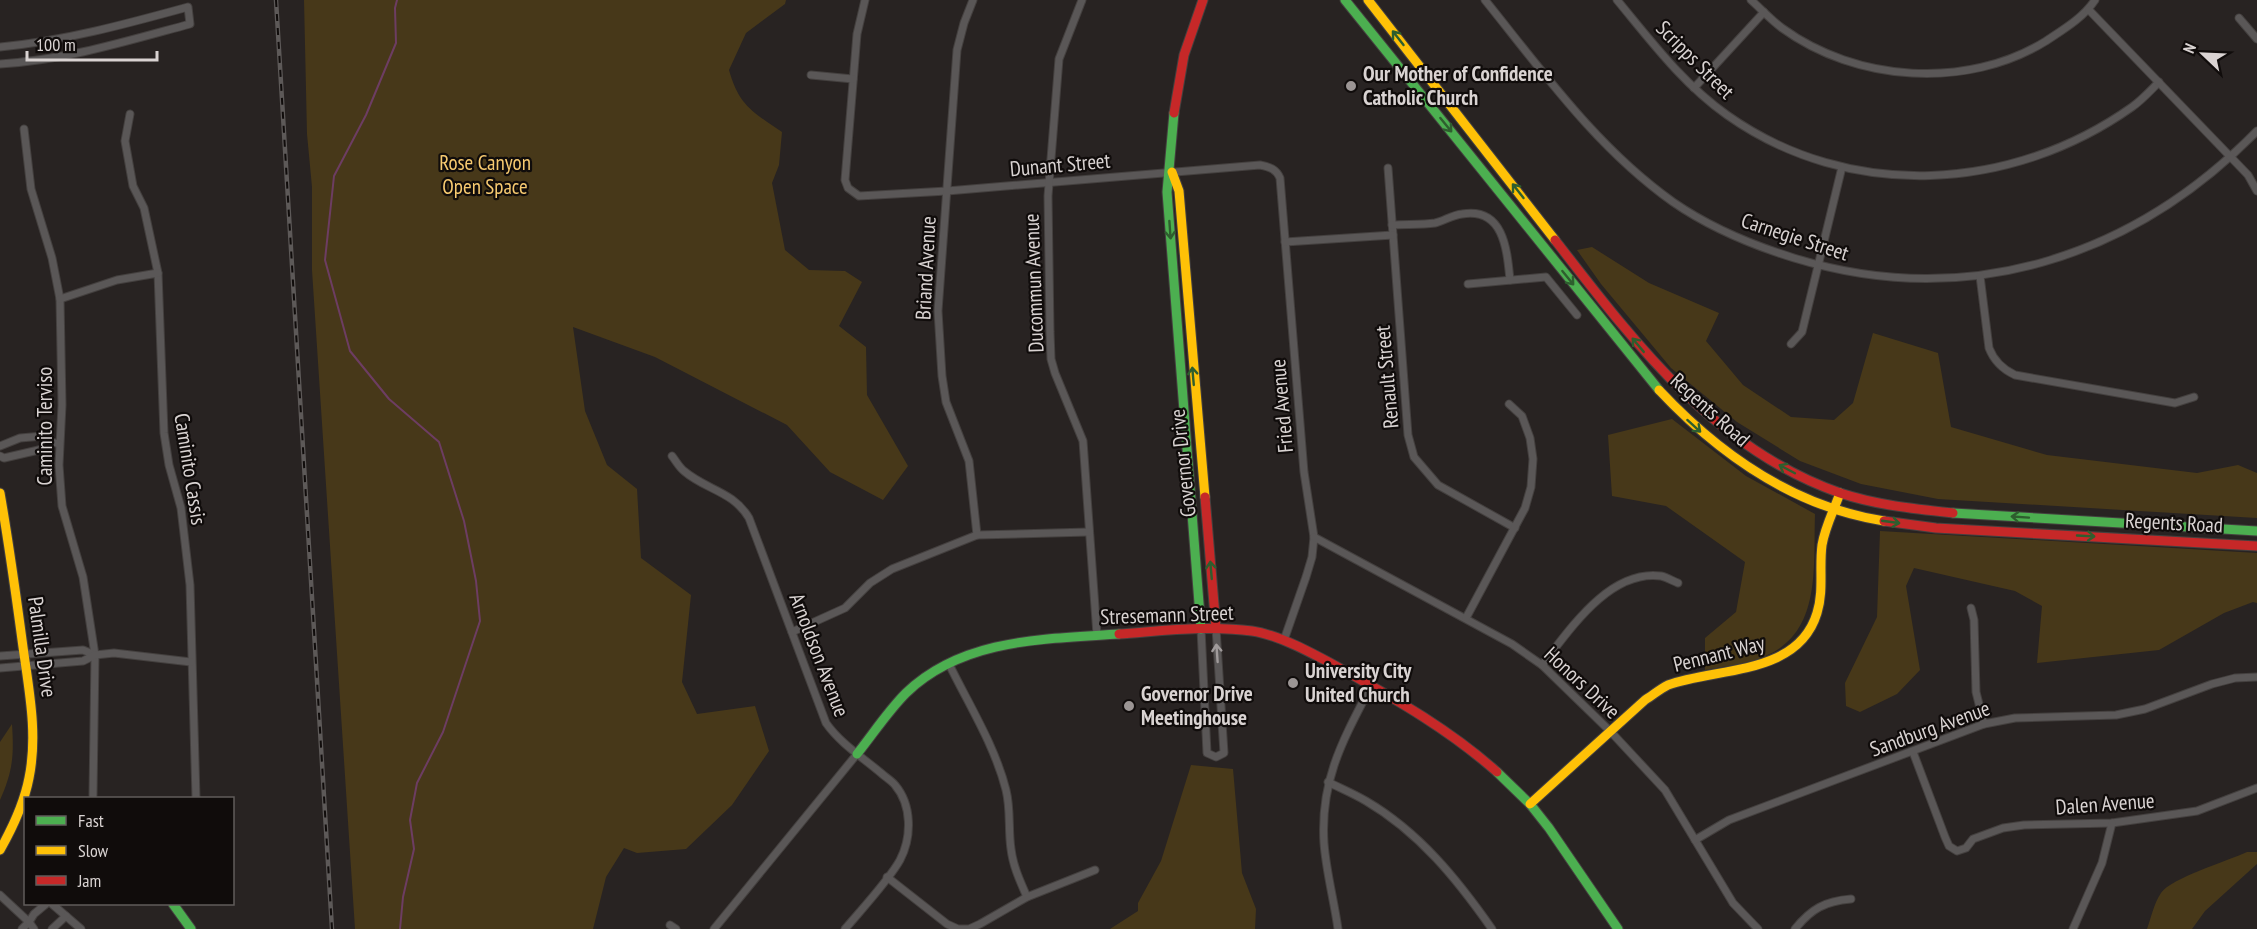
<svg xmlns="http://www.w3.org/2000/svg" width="2257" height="929" font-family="'PT Sans Narrow',sans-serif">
<rect width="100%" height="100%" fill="#282322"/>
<g fill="#473819">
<path d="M304,0h482l-1,4 -39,29 -17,37c10,36 24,42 53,62l-3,33 -7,18 13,67 24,20 36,1 17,11 -23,44 27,21 1,48 41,71 -25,34 -53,-28 -43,-47 -132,-68 -82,-30 12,84 22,54 30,24 4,69 50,37 -9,87 15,32 58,-8 14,45 -37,54 -46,44 -49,4 -13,-5 -18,29 -13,52h-238l-43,-659v-83l-5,-53z"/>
<path d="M1592,247l57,36 70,30 -13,28 37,44 48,32 43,3 19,-17 20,-70 65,20 13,74 96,28 150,18 41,-8 19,8v45l-319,-19 -77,-15 -61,-23 -63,-39 -66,-54 -70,-84 -24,-34z"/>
<path d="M1672,419l74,57 69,38c-2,59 8,128 -64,147 -15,4 -31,6 -46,9v-32l31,-26 9,-50 -79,-56 -54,-10 -4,-61z"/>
<path d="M1880,531l377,22v50l-4,-1 -29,11 -65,37 -122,13 5,-57 -27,-15 -101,-23 -8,18 14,84 -23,24 -37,18 -14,-6 -1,-23 32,-66z"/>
<path d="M12,724c2,31 1,47 -12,76v-58z"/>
<path d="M1191,765l42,4 9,104 14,36 -1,20h-145l28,-18v-8l23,-42z"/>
<path d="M2247,852h10v12l-52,47 -13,18h-45c4,-11 7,-26 14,-36 10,-15 67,-32 86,-41z"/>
</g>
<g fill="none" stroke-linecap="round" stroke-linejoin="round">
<path stroke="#6d3d62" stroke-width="2" d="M397,0l-2,8 1,35 -30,72 -32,61 -9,84 25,91 39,48 50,43 25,79 12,60 4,40 -37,111 -26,51 -7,37 4,29 -11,48 -3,32"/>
<g stroke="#44403f" stroke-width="9">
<g id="street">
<path d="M865,0l-8,34 -12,146 3,8 11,8 88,-5 313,-26c10,2 16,4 20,13l24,294 10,65 -2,20 -6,20 -22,63"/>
<path d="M973,0l-9,23 -7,27 -19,261 4,65 4,26 23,59 8,74"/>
<path d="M1082,0l-23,59 -11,137 2,136 1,27 4,14 28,68 14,194"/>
<path d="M1485,0c58,72 112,148 188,202 36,25 79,43 121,56 173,53 338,0 463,-127"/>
<path d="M1617,0c34,41 66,84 110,115 123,87 285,77 405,-8 10,-7 18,-16 27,-25"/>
<path d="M1751,0c10,9 20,20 31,28 74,54 185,62 264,13 18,-12 37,-23 49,-41"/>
<path d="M2089,10l159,165 9,16"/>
<path d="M2239,18l18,21"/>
<path d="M0,47c64,-6 126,-23 188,-40l2,17c-63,17 -124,36 -190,40"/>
<path d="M811,75l42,4"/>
<path d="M1694,88l70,-76"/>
<path d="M130,114l-5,27 8,45 11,22 14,65 6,160 5,32 12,43 9,77 6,213"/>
<path d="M24,129l7,60 21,69 8,41 2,106 -3,60 3,41 21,71 12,78 -2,140"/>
<path d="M1388,168l20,267 6,22 24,28 77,43"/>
<path d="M1392,225c14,-1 29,0 43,-2 9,-2 17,-8 27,-9 42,-7 45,36 48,66"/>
<path d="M1285,242l108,-7"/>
<path d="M1980,276l9,72c5,13 13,21 26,27l160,28 19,-6"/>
<path d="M1468,284l78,-7 31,38"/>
<path d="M60,299l57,-19 41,-7"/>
<path d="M1791,344l11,-12 40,-165"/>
<path d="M0,446l20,-8 23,-2 9,6 7,2"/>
<path d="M0,456l4,2 39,-9 9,-7"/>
<path d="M672,456c4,5 7,11 12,15 22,19 49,20 65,47l77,205c14,20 36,34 55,50 4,4 10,7 14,12 17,20 17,52 5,75 -11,20 -39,50 -55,69"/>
<path d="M1314,537l198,107 30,21 69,67 54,58 68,113 25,26"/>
<path d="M1971,608l3,12 2,72 8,32"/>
<path d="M1466,618l59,-110 6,-21 2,-28 -3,-21 -8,-22 -13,-12"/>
<path d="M1201,629l6,124 9,4 8,-4 -8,-125"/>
<path d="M792,632l53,-24 25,-25 22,-14 85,-34 112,-3"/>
<path d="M0,656l83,-6 12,5"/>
<path d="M949,664c20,41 46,82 57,126 5,20 2,39 5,59 2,17 9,32 16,48"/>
<path d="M1542,665c27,-34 67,-96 119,-89 5,1 12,5 17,7"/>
<path d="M0,668l83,-7 12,-6 19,-2 77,9"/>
<path d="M1913,752l32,85 4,9 8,5 9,-3 7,-9 30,-11 21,-3 88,-2 85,-12 60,-23"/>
<path d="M1328,782c12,6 26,12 38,19 53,31 91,78 126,128"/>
<path d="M1695,840l34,-20 255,-96 31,-6 101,-3 29,-6 67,-25 23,-6 22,-1"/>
<path d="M887,877l60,47 11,5h11l11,-5 47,-27 68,-27"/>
<path d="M0,895l29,27 -7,7"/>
<path d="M52,904l29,25"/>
<path d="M670,925l6,4"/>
<path d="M34,929l-5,-7 5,-8 12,-10"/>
<path d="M52,929l14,-13"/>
<path d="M714,929l143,-175"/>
<path d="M1338,929c-4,-29 -12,-58 -14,-86 -4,-63 19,-103 47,-157"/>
<path d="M1795,929c16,-20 30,-28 56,-30"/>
<path d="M2073,929l29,-66 10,-40"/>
</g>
</g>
<g stroke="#44403f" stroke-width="11">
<g id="fast">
<path d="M1345,0l314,390"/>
<path d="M1174,113l-7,79 34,437"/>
<path d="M1953,513l304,18"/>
<path d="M857,754c16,-20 31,-43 49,-61 57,-55 140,-54 213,-59"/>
<path d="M1497,772l33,32 19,24 69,101"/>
<path d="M173,904l18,25"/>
</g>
</g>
<g stroke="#44403f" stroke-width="11">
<g id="slow">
<path d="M1368,0l187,240"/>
<path d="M1172,172l7,19 26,306"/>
<path d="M1659,390c61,65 136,117 225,131"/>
<path d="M0,493c9,51 16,102 23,154 6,44 15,87 6,131 -5,26 -16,49 -29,72"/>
<path d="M1530,804l115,-104c8,-5 15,-11 23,-15 49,-18 130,-9 149,-72 7,-22 2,-45 5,-68 3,-18 12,-35 18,-52"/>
</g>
</g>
<g stroke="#44403f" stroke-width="11">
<g id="jam">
<path d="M1174,113l10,-58 19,-55"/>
<path d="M1555,240c79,102 159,209 285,253 36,12 75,16 113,20"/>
<path d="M1205,497l11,131"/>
<path d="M1884,521l52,7 321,18"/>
<path d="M1119,634c44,-3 90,-9 133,-3 29,4 67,26 93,40 54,30 106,60 152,101"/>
</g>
</g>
<use href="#street" stroke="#5a5757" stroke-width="7"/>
<use href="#fast" stroke="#4caf50" stroke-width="9"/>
<use href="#slow" stroke="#ffc107" stroke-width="9"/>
<use href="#jam" stroke="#c62828" stroke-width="9"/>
<g stroke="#5d5958" stroke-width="4.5">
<path id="rail" d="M276,0l56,929"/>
</g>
<use href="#rail" stroke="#100c0b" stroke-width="2" stroke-dasharray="7" stroke-linecap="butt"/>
</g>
<defs><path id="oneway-shaft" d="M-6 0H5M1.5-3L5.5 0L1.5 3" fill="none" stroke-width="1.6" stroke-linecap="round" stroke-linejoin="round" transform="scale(1.5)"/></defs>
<g stroke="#2e5e2e">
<use href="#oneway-shaft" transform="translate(1398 38) rotate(-128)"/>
<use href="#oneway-shaft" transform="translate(1446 125) rotate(51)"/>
<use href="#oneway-shaft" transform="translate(1518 191) rotate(-128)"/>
<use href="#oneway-shaft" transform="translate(1170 230) rotate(86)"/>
<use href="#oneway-shaft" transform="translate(1568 278) rotate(51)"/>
<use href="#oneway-shaft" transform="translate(1638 345) rotate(-130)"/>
<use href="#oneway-shaft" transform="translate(1193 376) rotate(-95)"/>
<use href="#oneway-shaft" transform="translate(1694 426) rotate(42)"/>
<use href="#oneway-shaft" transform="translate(1787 469) rotate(-152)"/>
<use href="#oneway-shaft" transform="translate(2020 517) rotate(-176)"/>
<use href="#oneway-shaft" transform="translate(1891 522) rotate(8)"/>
<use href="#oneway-shaft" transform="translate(2086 536) rotate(3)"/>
<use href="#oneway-shaft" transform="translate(1211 570) rotate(-95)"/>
</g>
<use stroke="#a09b9b" href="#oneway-shaft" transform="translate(1217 653) rotate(-94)"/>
<g fill="#9b9594" stroke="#100c0b" stroke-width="2">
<circle cx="1351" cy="86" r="6"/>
<circle cx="1293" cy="683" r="6"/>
<circle cx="1129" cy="706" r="6"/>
</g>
<g text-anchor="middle" stroke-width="4.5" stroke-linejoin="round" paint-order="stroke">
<g font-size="21" fill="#d9d3d2" stroke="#100c0b">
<text transform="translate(1695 60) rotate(45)" y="7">Scripps Street</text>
<text transform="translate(1060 165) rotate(-5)" y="7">Dunant Street</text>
<text transform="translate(1795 237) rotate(18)" y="7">Carnegie Street</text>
<text transform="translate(926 268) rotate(-87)" y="7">Briand Avenue</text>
<text transform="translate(1034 283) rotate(-92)" y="7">Ducommun Avenue</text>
<text transform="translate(1387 377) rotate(-95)" y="7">Renault Street</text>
<text transform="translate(1282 406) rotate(-95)" y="7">Fried Avenue</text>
<text transform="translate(1710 410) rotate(42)" y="7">Regents Road</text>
<text transform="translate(45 426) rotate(-90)" y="7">Caminito Terviso</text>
<text transform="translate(1183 463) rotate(-96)" y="7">Governor Drive</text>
<text transform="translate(190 469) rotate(81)" y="7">Caminito Cassis</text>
<text transform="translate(2174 523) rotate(3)" y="7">Regents Road</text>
<text transform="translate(1167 615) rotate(-2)" y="7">Stresemann Street</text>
<text transform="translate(42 647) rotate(82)" y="7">Palmilla Drive</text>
<text transform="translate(1719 654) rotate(-14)" y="7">Pennant Way</text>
<text transform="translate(819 655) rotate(69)" y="7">Arnoldson Avenue</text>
<text transform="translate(1582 683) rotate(43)" y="7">Honors Drive</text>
<text transform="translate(1930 729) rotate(-20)" y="7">Sandburg Avenue</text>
<text transform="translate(2105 804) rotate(-4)" y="7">Dalen Avenue</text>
</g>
<g font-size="21" font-weight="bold" fill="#d9d3d2" stroke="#100c0b" text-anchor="start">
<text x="1363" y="81">Our Mother of Confidence<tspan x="1363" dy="24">Catholic Church</tspan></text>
<text x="1305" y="678">University City<tspan x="1305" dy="24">United Church</tspan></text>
<text x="1141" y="701">Governor Drive<tspan x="1141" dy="24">Meetinghouse</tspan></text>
</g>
<g font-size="21" fill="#f7ca70" stroke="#100c0b">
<text x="485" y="170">Rose Canyon<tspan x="485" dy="24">Open Space</tspan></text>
</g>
</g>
<rect x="24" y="797" width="210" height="108" fill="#100c0b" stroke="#605c5b" stroke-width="1.5"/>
<rect x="36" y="816" width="30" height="9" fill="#4caf50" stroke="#605c5b" stroke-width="1.5"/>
<text x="78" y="827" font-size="18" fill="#d9d3d2">Fast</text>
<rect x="36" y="846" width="30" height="9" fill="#ffc107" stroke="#605c5b" stroke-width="1.5"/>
<text x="78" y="857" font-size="18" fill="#d9d3d2">Slow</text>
<rect x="36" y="876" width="30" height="9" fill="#c62828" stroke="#605c5b" stroke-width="1.5"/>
<text x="78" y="887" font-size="18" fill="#d9d3d2">Jam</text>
<g transform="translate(2203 54) rotate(293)" stroke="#100c0b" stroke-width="4.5" paint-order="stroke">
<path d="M0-4.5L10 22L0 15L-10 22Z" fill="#d9d3d2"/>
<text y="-9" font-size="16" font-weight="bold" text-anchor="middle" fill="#d9d3d2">N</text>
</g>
<path d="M27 51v9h130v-9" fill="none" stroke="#d9d3d2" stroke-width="3"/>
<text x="36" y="51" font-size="18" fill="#d9d3d2" stroke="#100c0b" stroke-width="4.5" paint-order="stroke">100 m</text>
</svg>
